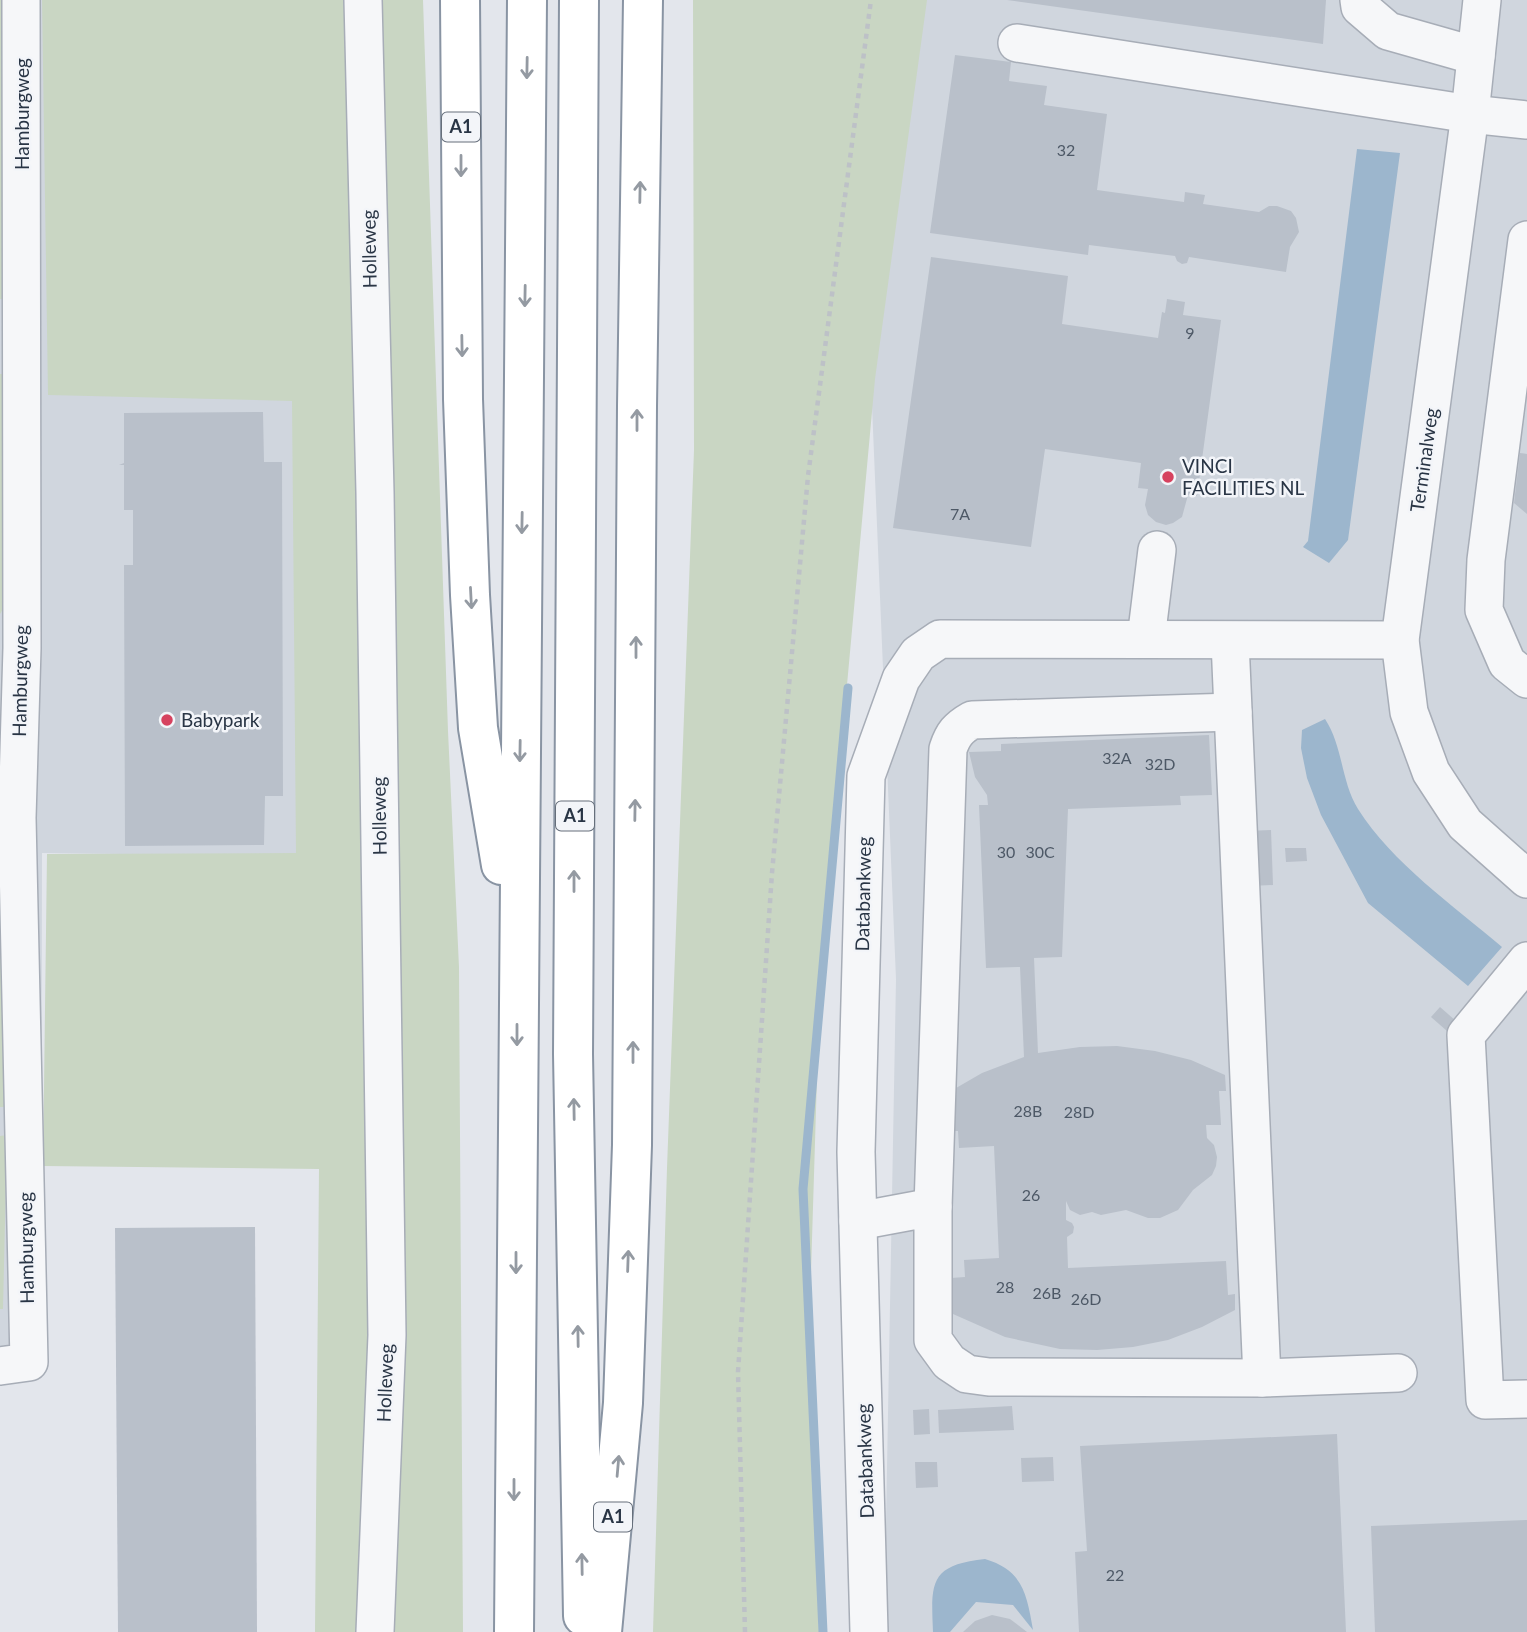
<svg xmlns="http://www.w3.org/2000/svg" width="1527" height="1632" font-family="Lato,sans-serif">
<rect width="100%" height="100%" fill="#e3e6ec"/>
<g fill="#d0d6de">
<path d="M0,0h87l246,274 32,583 -323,-4 -1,496 -41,1z"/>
<path d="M855,0h672v1632h-643l12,-653z"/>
</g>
<g fill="#c9d6c3">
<path d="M0,0h5l1,299h-6z"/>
<path d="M42,0h312l24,1335 -12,297h-51l4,-463 -276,-3 4,-312 249,-1 -4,-452 -244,-6z"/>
<path d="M372,0h51l25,731 11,236 4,665h-78z"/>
<path d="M693,0h234l-52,379 -55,601 -11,357 10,295h-166l14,-464 27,-718z"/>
<path d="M0,374h7l-1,230 -6,10z"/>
<path d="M5,885l2,222h-7v-221z"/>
<path d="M7,1135l-4,174h-3v-173z"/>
</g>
<g fill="#9cb6cd">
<path d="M1357,149l43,4 -52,387 -19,23 -26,-16 5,-6z"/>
<path d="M1325,719c18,27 16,63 33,90 34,54 96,97 144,138l-34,39 -100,-83 -47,-88 -14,-37 -6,-30 1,-18z"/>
<path d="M985,1559c38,11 42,36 48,71l-20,-25 -37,-3 -26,30h-17c-2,-49 -4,-67 52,-73z"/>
</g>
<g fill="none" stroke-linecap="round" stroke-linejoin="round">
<path stroke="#9cb6cd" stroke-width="9" d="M823,1632l-20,-443 45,-501"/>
</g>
<g fill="#b9c0ca">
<path d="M1007,0h319l-3,44z"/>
<path d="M955,55l56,7 -2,19 38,5 -3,19 63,9 -10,76 87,12 1,-10 20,3 -2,9 56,8 10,-6h8l14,5 5,7 3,14 -9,15 -4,25 -97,-15 -2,6 -5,1 -5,-3 -2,-5 -86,-11 -1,10 -158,-22z"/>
<path d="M931,257l137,19 -6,48 96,14 4,-26 3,1 2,-14 18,3 -2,13 38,5 -24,176 -9,-1 -6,22 -9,6 -7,2 -10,-3 -8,-7 -3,-10 3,-16 -10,-1 3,-25 -96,-14 -14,98 -138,-19z"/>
<path d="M263,412l1,50h18l1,334h-18l-1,49 -139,1 -1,-281h9v-55h-9v-45h-5l5,-2v-50z"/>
<path d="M1520,453l7,1v60l-13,-11z"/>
<path d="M1209,735l3,60 -32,1 1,9 -113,4 -6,148 -28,1 4,95 42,-6 37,-1 38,5 36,9 34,15 1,16h-7l2,34h-15l1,13 7,7 3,12 -1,9 -4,9 -19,15 -15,20 -18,8h-12l-22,-8 -25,5 -9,-3 -12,3 -10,-5 -4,-9v19l6,3 2,4 -1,6 -6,4 1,31 158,-7 2,34 7,-1v16l-33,17 -34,13 -35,7 -36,3 -37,-1 -55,-12 -52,-23 -2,-36 14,-1 -1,-17 35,-2 -5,-112 -35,2 -1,-17h-13l-1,-36 38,-22 42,-16 -4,-90 -34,1 -7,-163h9l-1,-10 -12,-18 -6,-25 32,-1v-7z"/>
<path d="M1271,830l2,55 -24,1 -2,-55z"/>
<path d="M1285,848h21l1,13 -21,1z"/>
<path d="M1440,1007l16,14 -9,10 -16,-14z"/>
<path d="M255,1227l2,405h-139l-3,-404z"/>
<path d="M1012,1406l2,24 -75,3 -1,-23z"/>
<path d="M929,1409l1,25 -16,1 -1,-25z"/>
<path d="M1337,1434l9,198h-267l-4,-80 12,-1 -7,-105z"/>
<path d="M1053,1457l1,24 -32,1 -1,-24z"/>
<path d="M915,1462h22l1,25 -22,1z"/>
<path d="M1527,1520v112h-152l-4,-106z"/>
<path d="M992,1615l18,4 17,13h-64l12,-11z"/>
</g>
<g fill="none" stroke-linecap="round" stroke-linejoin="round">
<g stroke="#a7adb7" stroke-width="40">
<g id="minor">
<path d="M363,0l12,492 12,843 -12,297"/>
<path d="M1359,0l1,7 28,24 88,25"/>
<path d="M1482,0l-12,114 -70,526 9,72 22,60 34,52 62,55"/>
<path d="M1017,43l453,71 57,6"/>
<path d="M1527,240l-41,320 -2,50 23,53 20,16"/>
<path d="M1146,639l11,-89"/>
<path d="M1230,641l32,737"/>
<path d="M1527,961l-61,74 19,365 42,-1"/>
<path d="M933,1207l15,-458c5,-15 10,-21 24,-29l261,-8"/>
<path d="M858,1221l75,-14v133l16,22 18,12 22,3 273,1 136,-5"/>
<path d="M0,1366l29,-4 -12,-544 5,-170 -1,-648"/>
<path d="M869,1632l-13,-480 10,-376 35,-97 17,-25 22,-15 460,1"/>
</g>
</g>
<g stroke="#8994a3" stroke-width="42">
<g id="highway">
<path d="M460,0l3,399 7,196 8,133 23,137"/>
<path d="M579,0l-6,1054 10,562"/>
<path d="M514,1632l13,-1632"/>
<path d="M602,1632l21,-229 9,-258 5,-739 6,-406"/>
</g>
</g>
<path stroke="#bdc1c7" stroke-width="4.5" stroke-dasharray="5 5" stroke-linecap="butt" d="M745,1632l-7,-260 34,-499 36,-397 63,-476"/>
<use href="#minor" stroke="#f6f7f9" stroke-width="37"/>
<use href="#highway" stroke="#fff" stroke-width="38"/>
</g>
<defs><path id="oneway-shaft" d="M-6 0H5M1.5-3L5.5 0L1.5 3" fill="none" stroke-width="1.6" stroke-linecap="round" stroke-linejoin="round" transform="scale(1.75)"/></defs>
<g stroke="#949aa2">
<use href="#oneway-shaft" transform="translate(527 68) rotate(91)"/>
<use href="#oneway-shaft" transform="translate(461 166) rotate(90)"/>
<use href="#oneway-shaft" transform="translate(640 192) rotate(-89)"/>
<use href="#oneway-shaft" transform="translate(525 296) rotate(91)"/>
<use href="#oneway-shaft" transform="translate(462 346) rotate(89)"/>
<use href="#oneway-shaft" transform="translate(637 420) rotate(-90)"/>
<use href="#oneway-shaft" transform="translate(522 523) rotate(91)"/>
<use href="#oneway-shaft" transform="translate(471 598) rotate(87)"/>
<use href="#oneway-shaft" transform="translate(636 647) rotate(-90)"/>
<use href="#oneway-shaft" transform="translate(520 751) rotate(91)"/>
<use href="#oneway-shaft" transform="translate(635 810) rotate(-89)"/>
<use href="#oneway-shaft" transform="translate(574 881) rotate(-90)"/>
<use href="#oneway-shaft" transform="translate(517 1035) rotate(90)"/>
<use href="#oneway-shaft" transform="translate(633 1052) rotate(-90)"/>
<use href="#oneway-shaft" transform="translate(574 1109) rotate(-91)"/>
<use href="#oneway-shaft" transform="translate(628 1261) rotate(-88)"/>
<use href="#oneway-shaft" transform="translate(516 1263) rotate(90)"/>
<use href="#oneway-shaft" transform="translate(578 1336) rotate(-91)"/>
<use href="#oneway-shaft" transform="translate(618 1466) rotate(-85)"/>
<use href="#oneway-shaft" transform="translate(514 1490) rotate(90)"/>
<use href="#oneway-shaft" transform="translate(582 1564) rotate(-91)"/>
</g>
<g fill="#d6425f" stroke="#f3f5f9" stroke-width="2.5">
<circle cx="1168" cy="477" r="7"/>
<circle cx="167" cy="720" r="7"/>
</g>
<g text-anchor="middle" stroke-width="5" stroke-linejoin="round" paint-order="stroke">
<g font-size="16" fill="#4d5866">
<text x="1066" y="156">32</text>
<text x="1190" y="339">9</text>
<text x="960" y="520">7A</text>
<text x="1117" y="764">32A</text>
<text x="1160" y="770">32D</text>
<text x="1006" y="858">30</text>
<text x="1040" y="858">30C</text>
<text x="1028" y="1117">28B</text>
<text x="1079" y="1118">28D</text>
<text x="1031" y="1201">26</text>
<text x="1005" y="1293">28</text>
<text x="1047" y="1299">26B</text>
<text x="1086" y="1305">26D</text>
<text x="1115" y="1581">22</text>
</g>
<g fill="#f3f5f9" stroke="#666f7b" stroke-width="2">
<rect x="442" y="112.5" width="38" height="29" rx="5"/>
<rect x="556" y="801.5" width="38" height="29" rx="5"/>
<rect x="594" y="1502.5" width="38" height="29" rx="5"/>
</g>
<g font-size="18" font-weight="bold" fill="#293545">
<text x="461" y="133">A1</text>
<text x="575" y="822">A1</text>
<text x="613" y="1523">A1</text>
</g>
<g font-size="19" fill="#293545" stroke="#f3f5f9">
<text transform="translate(22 114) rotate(-90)" y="7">Hamburgweg</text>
<text transform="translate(369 249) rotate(-91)" y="7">Holleweg</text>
<text transform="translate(1424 460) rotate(-82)" y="7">Terminalweg</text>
<text transform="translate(20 681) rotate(-89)" y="7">Hamburgweg</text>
<text transform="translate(379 816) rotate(-91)" y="7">Holleweg</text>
<text transform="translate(863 894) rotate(-89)" y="7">Databankweg</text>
<text transform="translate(26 1248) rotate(-91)" y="7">Hamburgweg</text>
<text transform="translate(385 1383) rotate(-88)" y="7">Holleweg</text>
<text transform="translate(865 1461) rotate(-92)" y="7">Databankweg</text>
</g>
<g font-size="19" fill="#293545" stroke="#f3f5f9" text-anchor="start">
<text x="1182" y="473">VINCI<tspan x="1182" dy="22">FACILITIES NL</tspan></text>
<text x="181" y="727">Babypark</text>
</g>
</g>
</svg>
